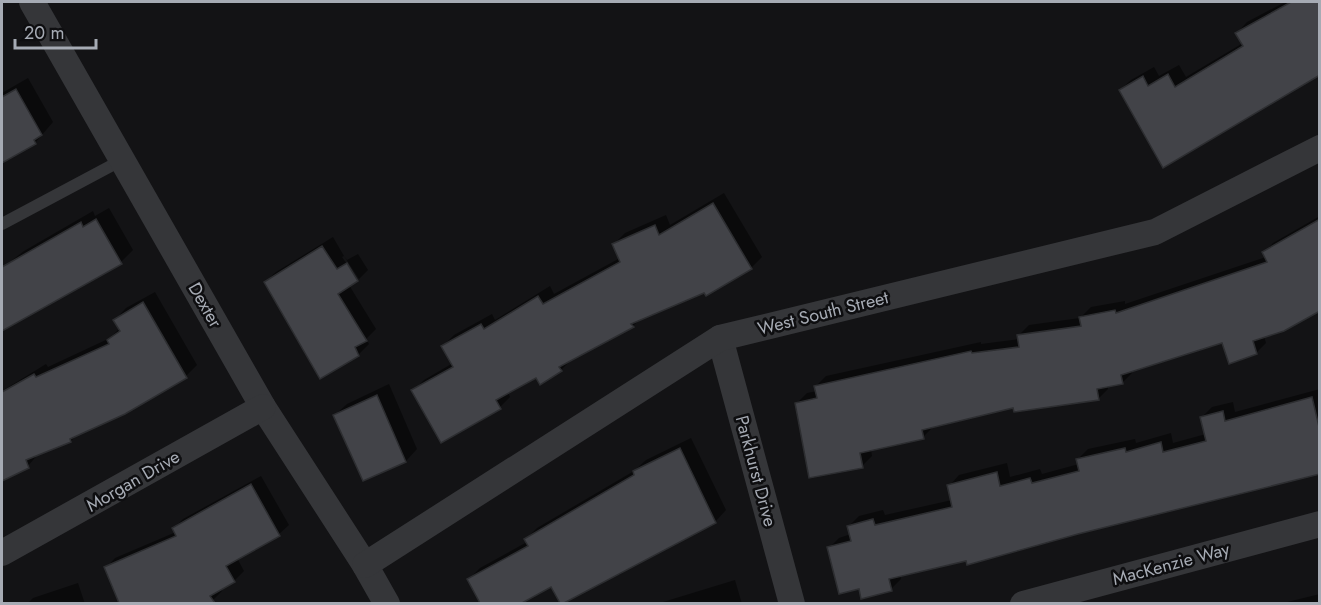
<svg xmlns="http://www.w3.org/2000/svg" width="1321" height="605" font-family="Jost,sans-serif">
<rect width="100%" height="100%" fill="#131315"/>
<g fill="#0007">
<path d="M1285,2l10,2 25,-2v71l-53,29 -147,-12 11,-10 23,-13 5,9 20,-11 7,12 57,-34 -6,-10 10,-11z"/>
<path d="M28,78l25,44 -18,21 -33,18v-68z"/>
<path d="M724,193l38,64 -11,11 -110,50 -8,8 -61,33 -11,11 -25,6 -28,16 2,5 -10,10 -87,-16 11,-11 29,-17 -10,-17 11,-11 38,-21 3,6 55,-34 4,8 66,-36 -6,-14 11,-11 41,-18 4,10z"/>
<path d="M109,208l24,42 -12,12 -119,67v-61l22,-17 69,-40 2,5z"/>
<path d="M1320,216v93l-56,27 2,7 -10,10 -33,-12 -91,29v3l-10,10 -14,3v3l-10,10 -84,7 -81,21 -10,10 -52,12 1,7 -10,10 -65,-63 10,-10 10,-2 -1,-5 10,-10 155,-34v2l38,-5v-4l10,-10 51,-7 11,-11 34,-6v3l141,-47 -2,-4 9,-10z"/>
<path d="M333,237l11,19 -2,1 16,23 -9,5 27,44 -10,10 3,5 -11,11 -37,22 -56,-95 11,-10z"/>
<path d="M358,254l10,16 -9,9 -15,-23 3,4z"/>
<path d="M155,292l42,73 -11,11 -108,58 -7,7 -32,12 -11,13 -26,13v-88l44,-27 2,3 62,-29 10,-10 -5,-8 11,-12z"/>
<path d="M389,384l28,65 -11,12 -42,18 -29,-64 12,-11z"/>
<path d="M1320,389v84l-420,102 1,4 -10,10 -31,-2 -31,-39 10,-10 12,-4 -2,-8 10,-10 24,-6 2,5 67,-15 -3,-14 10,-11 48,-12 3,14 30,-8 2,5 37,-10 -1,-5 10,-10 47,-10 1,4 35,-10 2,10 33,-9 -4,-17 10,-10 21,-5 2,10z"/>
<path d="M691,438l35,72 -11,12 -54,26 -42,27 -2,-3 -65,13 -33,19h-38l-12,-25 11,-11 47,-26 -1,-3 11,-11 97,-57 12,-11z"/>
<path d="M261,476l28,49 -10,9 -42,24 7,13 -10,10 -13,7 1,3 -9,9 -8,4h-84l-15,-36 9,-10 61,-26 -2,-4 9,-9z"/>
<path d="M735,580l7,24h-81l2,-2z"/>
<path d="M78,583l7,21h-58l6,-6z"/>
<path d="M1320,594v10h-37v-1z"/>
</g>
<g fill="#424348" stroke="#2d2e31" stroke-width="1.5">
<path d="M1291,2h29v73l-157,93 -44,-78 24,-14 5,10 20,-12 7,13 68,-41 -8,-13z"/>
<path d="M16,89l26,46 -8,5 2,4 -34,19v-66z"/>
<path d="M713,203l39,66 -46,27 -2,-3 -73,31 3,3 -75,40 3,4 -22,14 -4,-7 -40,22 5,9 -60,34 -30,-53 42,-23 -12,-21 40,-22 3,5 54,-33 5,8 77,-42 -8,-18 43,-19 4,10z"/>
<path d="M96,219l26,45 -120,67v-64l79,-45 2,5z"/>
<path d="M1320,219v92l-36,20 -31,10 4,13 -28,10 -7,-21 -101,32 2,9 -26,5 2,11 -85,12 -1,-4 -91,22 2,9 -64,14 3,15 -54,10 -14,-75 22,-5 -3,-12 157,-35 1,2 47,-6 -2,-12 64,-9 -2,-9 36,-7 1,3 151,-51 -5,-10z"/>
<path d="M322,246l15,23 10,-6 11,18 -20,13 29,47 -12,6 4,9 -39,23 -56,-97z"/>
<path d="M143,302l44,76 -62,36 -55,25 1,3 -45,18 3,8 -27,13v-89l32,-18 2,3 73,-33 -2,-4 13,-9 -7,-11z"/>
<path d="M377,395l29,67 -43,19 -30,-66z"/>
<path d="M1312,397l8,34v43l-242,60 -111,31 -1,-4 -77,18 3,12 -31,8 -2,-10 -20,5 -12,-47 24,-6 -4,-15 26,-7 2,6 77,-18 -5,-22 50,-13 3,14 30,-8 2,5 47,-12 -3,-12 49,-11 1,4 35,-10 2,10 43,-11 -6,-24 23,-6 2,10z"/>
<path d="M680,448l36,75 -152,80h-4l-9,-16 -29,16h-42l-13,-24 61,-33 -4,-7 110,-64 -1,-4z"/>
<path d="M251,484l29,52 -54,30 9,16 -25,14 5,7h-96l-15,-36 72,-31 -4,-8z"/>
</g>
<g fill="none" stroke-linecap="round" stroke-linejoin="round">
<path stroke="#353639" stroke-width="12" d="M2,224l120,-64"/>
<g stroke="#353639" stroke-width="26">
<path d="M32,2l231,405 102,158 22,39"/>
<path d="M720,338l72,266"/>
<path d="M2,553l261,-146"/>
<path d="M365,565l355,-227 435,-106 165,-84"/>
<path d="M1023,604l297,-80"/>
</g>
</g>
<g text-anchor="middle" stroke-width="5" stroke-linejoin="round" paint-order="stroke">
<g font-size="18" fill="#a6abb4" stroke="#0e0e10">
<text transform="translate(205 305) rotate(60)" y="6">Dexter</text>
<text transform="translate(823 313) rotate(-14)" y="6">West South Street</text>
<text transform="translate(756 471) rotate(75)" y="6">Parkhurst Drive</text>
<text transform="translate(133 481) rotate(-30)" y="6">Morgan Drive</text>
<text transform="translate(1171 564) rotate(-15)" y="6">MacKenzie Way</text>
</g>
</g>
<rect width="1321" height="605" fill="none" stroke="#a6abb4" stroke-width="6"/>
<path d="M15 39v9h81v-9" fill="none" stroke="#a6abb4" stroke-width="3"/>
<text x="24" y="39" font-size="18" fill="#a6abb4" stroke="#0e0e10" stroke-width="4.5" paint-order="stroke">20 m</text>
</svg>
